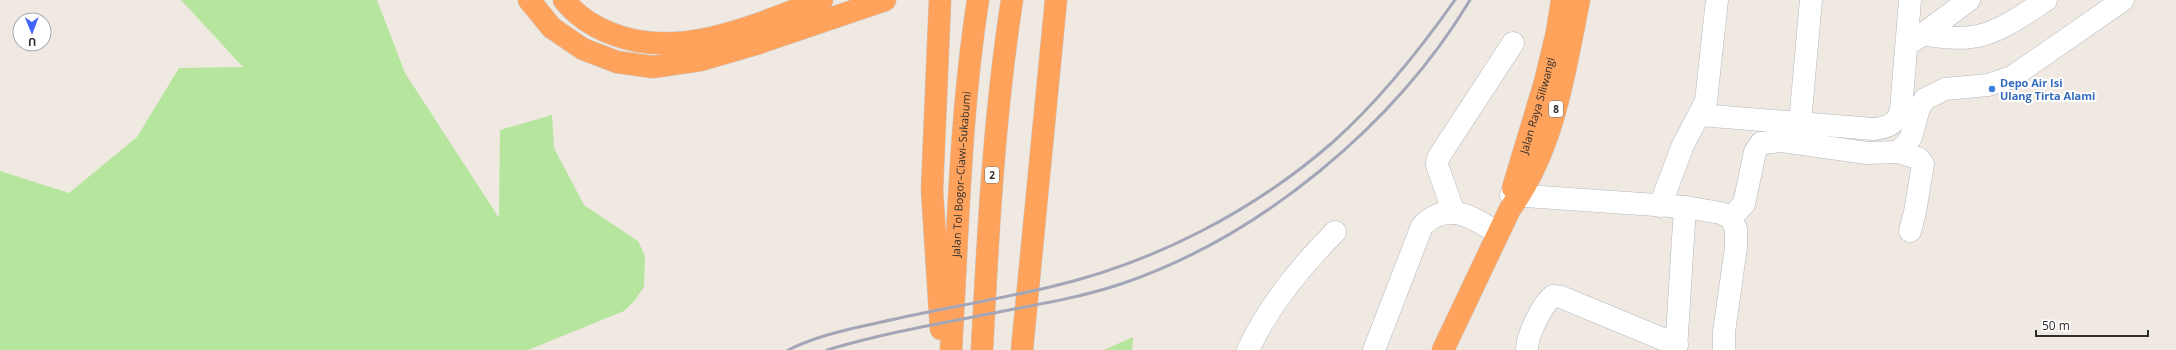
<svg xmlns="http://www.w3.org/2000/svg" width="2176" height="350" font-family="'Open Sans',sans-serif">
<rect width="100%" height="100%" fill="#efe9e1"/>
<g fill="#b6e59e">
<path d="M181,0h196l28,73 94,145 1,-88 52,-15 2,33 30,57 54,36 7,15 -1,31 -9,13 -11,11 -96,39h-528v-179l69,22 68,-56 42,-69 64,-1z"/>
<path d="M1133,337l-1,13h-28z"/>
</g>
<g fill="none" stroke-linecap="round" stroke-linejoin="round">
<g stroke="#b4b7c1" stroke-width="23">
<g id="minor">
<path d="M1923,34c58,12 77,-4 123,-34"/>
<path d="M1915,40l54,-40"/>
<path d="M1700,115l173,14c14,-1 24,-5 28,-19l9,-110"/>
<path d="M1800,123l11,-123"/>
<path d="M1897,152l21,6 5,6 -8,48 -5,19"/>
<path d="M1511,195l174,12 36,6 10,5 5,11v18l-12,85v18"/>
<path d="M1660,206l23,-61 23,-44 11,-101"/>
<path d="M1454,213l-17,-48 1,-7 75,-115"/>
<path d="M1731,218l13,-14 11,-52 6,-9 21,-2 85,12 30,-1 9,-7 5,-8 8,-29 6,-9 20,-10 43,-4 24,-8 111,-77"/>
<path d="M1248,350c20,-43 53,-84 87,-118"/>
<path d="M1374,350l48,-124c26,-26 50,-9 76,7"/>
<path d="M1527,350c-1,-13 16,-47 26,-54l8,1 116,48"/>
<path d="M1676,350l9,-143"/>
</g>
</g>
<g stroke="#c9c9c9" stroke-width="23">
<g id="highway">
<path d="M529,0l23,28 31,21 34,13 36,5 48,-7 55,-16 129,-44"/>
<path d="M564,0c12,15 28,26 46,33 70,29 146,-9 212,-33"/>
<path d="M940,0l-8,190 9,139"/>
<path id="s1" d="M1513,188l32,-106 12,-50 5,-32"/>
<path id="s2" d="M951,350c7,-117 9,-234 27,-350"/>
<path d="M982,350c6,-117 12,-234 30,-350"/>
<path d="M1022,350l34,-350"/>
<path d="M1443,350l67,-141c44,-60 55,-138 69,-209"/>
</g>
</g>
<use href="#minor" stroke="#fff" stroke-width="22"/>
<use href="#highway" stroke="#ffa35c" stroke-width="22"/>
<g stroke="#a3a6b8" stroke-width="3">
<path d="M788,350c37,-18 77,-24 116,-33 49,-10 98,-19 146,-30 103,-24 203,-75 283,-145 47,-42 86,-91 122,-142"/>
<path d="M827,350c60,-18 121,-28 182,-40 38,-7 76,-14 112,-26 139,-47 274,-159 349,-284"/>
</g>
</g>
<circle fill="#3f7fe0" stroke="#fff" stroke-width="1.5" cx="1992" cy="89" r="4"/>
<g text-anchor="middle" stroke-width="4" stroke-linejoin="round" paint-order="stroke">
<g fill="#fff" stroke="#6d6d6d" stroke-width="1">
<rect x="1549" y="101" width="14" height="16" rx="3"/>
<rect x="985" y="167" width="14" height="16" rx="3"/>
</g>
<g font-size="10" font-weight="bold" fill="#2e2e2e">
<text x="1556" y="113">8</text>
<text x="992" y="179">2</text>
</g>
<g font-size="11" font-weight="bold" fill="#366cbe" stroke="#fff" text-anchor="start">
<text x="2000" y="87">Depo Air Isi<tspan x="2000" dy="13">Ulang Tirta Alami</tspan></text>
</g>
<g font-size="11" fill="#2e2e2e" stroke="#fff">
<text dy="4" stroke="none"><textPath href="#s1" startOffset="86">Jalan Raya Siliwangi</textPath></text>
<text dy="4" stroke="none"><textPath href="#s2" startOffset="176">Jalan Tol Bogor–Ciawi–Sukabumi</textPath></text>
</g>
</g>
<g transform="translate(32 32) rotate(179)"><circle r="19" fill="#ffffff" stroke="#ababab"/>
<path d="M0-3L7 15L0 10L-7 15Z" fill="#4264fb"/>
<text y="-6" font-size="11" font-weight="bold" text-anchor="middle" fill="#2e2e2e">U</text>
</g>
<path d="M2036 330v6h112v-6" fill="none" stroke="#2e2e2e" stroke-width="2"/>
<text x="2042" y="330" font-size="12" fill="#2e2e2e" stroke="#ffffff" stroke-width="3" paint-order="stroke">50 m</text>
</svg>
